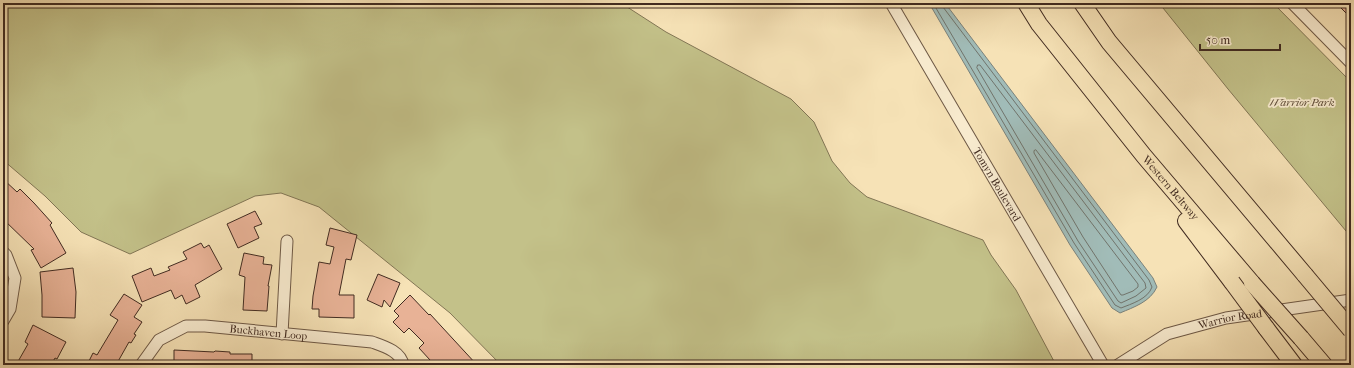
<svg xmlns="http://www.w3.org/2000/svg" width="1354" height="368" font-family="'IM FELL French Canon',serif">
<rect width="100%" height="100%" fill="#f6e2b6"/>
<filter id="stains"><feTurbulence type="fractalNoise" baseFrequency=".005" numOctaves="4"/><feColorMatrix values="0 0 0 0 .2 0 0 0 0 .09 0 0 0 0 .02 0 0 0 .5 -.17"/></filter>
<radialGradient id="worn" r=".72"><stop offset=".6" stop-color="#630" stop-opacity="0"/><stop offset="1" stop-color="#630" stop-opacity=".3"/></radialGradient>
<g fill="#c3c189" stroke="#827655">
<path d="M3,3h618l45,29 125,67 23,23 18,39 18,22 17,14 116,43 8,15 25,35 40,75h-555l-51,-52 -131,-106 -38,-14 -26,3 -125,58 -49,-22 -36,-36 -42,-36z"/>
<path d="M1159,3h114l78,79v155l-123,-148z"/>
</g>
<path fill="#a1bcb8" stroke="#7b827c" d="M929,3h16l208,275 4,9c-7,15 -23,20 -37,26l-8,-5 -42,-63z"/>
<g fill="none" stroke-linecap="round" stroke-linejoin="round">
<g stroke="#71746c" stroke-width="1">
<path d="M933,3l141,240 41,62 6,3c10,-4 27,-9 31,-21l-3,-7 -206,-273v-4"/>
<path d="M978,65h2l165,218 1,5 -10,8 -15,7 -3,-2 -40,-60 -101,-173z"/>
<path d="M1036,150l102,134v3l-5,4 -10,4h-2l-38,-58 -49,-84v-2z"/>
</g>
</g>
<g fill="#e8b296" stroke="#412b21">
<path d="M1336,3h15v15z"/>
<path d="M3,179l14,13 3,-3 14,14 18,20 -2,2 16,28 -25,15 -10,-18 3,-1 -31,-30z"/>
<path d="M255,211l7,13 -8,3 5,11 -21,10 -11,-24z"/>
<path d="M330,228l27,7 -6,25 -5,-1 -7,36h15v23l-35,-1v-8h-7l1,-13 6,-34 11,2 4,-17 -8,-2z"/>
<path d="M201,243l3,5 5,-3 13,24 -27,16 5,12 -14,7 -4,-9 -7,4 -4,-9 -29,12 -10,-26 19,-8 3,8 16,-6 -2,-3 19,-8 -4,-7z"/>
<path d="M244,253l20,4 -1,7 9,1 -4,21h1l-2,25 -24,-1 2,-33 -6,-2z"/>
<path d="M73,268l3,24 -1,26 -33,-1v-22l-2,-23z"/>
<path d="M378,274l22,9 -10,24 -6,-7 -2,7 -15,-7z"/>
<path d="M124,294l18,11 -8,12 8,5 -8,12 2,1 -5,8 -2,-1 -13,23h-29l6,-12 4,2 21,-35 -8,-5z"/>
<path d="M410,295l19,20 1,-1 47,51h-52l5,-5 -11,-12 5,-5 -15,-15 -5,5 -11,-11 6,-6 -5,-5z"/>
<path d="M33,325l33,17 -9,17 -2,-1 -4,7h-35l12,-21 -3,-2z"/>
<path d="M174,350l40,2 1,-1 15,1v2h22v11h-78z"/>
</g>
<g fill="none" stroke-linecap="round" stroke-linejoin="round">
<g stroke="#6e5946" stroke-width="13">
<g id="minor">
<path id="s1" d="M891,3l212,362"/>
<path d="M1292,3l59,60"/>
<path d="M3,252l3,3 9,23 -5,31 -7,12"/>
<path d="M282,334l5,-93"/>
<path id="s2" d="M141,365l18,-25 27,-14h19l167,16c11,4 29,9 31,23"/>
<path id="s3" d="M1118,365l49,-31 59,-16 125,-18"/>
</g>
</g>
<g stroke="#412b21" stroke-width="18">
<g id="highway">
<path id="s4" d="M1026,3l13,21 105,132 108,127"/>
<path d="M1082,3l27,39 196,233"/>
<path d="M1186,221l46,61"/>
<path d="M1266,328l28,37"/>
<path d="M1301,338l23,27"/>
</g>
</g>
<use href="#minor" stroke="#f9ecd0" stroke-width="11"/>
<use href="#highway" stroke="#f6e2b6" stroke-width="16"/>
<g stroke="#412b21" stroke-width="18" stroke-linecap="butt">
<g id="highway-bridge">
<path d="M1305,275l46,55"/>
<path d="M1232,282l34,46"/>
<path d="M1252,283l49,55"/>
</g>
</g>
<use href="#highway-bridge" stroke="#f6e2b6" stroke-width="16"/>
</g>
<g text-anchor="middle" stroke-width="3.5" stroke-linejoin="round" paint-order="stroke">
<g font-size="11" font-style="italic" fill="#62503b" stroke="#f9ecd0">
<text x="1302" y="106">Warrior Park</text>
</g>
<g font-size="11" fill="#412b21" stroke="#f9ecd0">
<text dy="4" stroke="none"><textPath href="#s1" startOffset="210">Tomyn Boulevard</textPath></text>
<text dy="4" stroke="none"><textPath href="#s4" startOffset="235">Western Beltway</textPath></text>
<text dy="4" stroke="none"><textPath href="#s3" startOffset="123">Warrior Road</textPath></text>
<text dy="4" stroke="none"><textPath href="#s2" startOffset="144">Buckhaven Loop</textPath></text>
</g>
</g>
<rect width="1354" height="368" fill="none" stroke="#f6e2b6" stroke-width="16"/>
<rect x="4" y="4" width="1346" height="360" fill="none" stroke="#412b21" stroke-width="2"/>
<rect x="8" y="8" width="1338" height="352" fill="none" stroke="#412b21"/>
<path d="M1200 44v6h80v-6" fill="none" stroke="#412b21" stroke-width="2"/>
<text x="1206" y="44" font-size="12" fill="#412b21" stroke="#f9ecd0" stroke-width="3" paint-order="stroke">50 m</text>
<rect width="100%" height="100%" filter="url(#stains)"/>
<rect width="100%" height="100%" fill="url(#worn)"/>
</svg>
